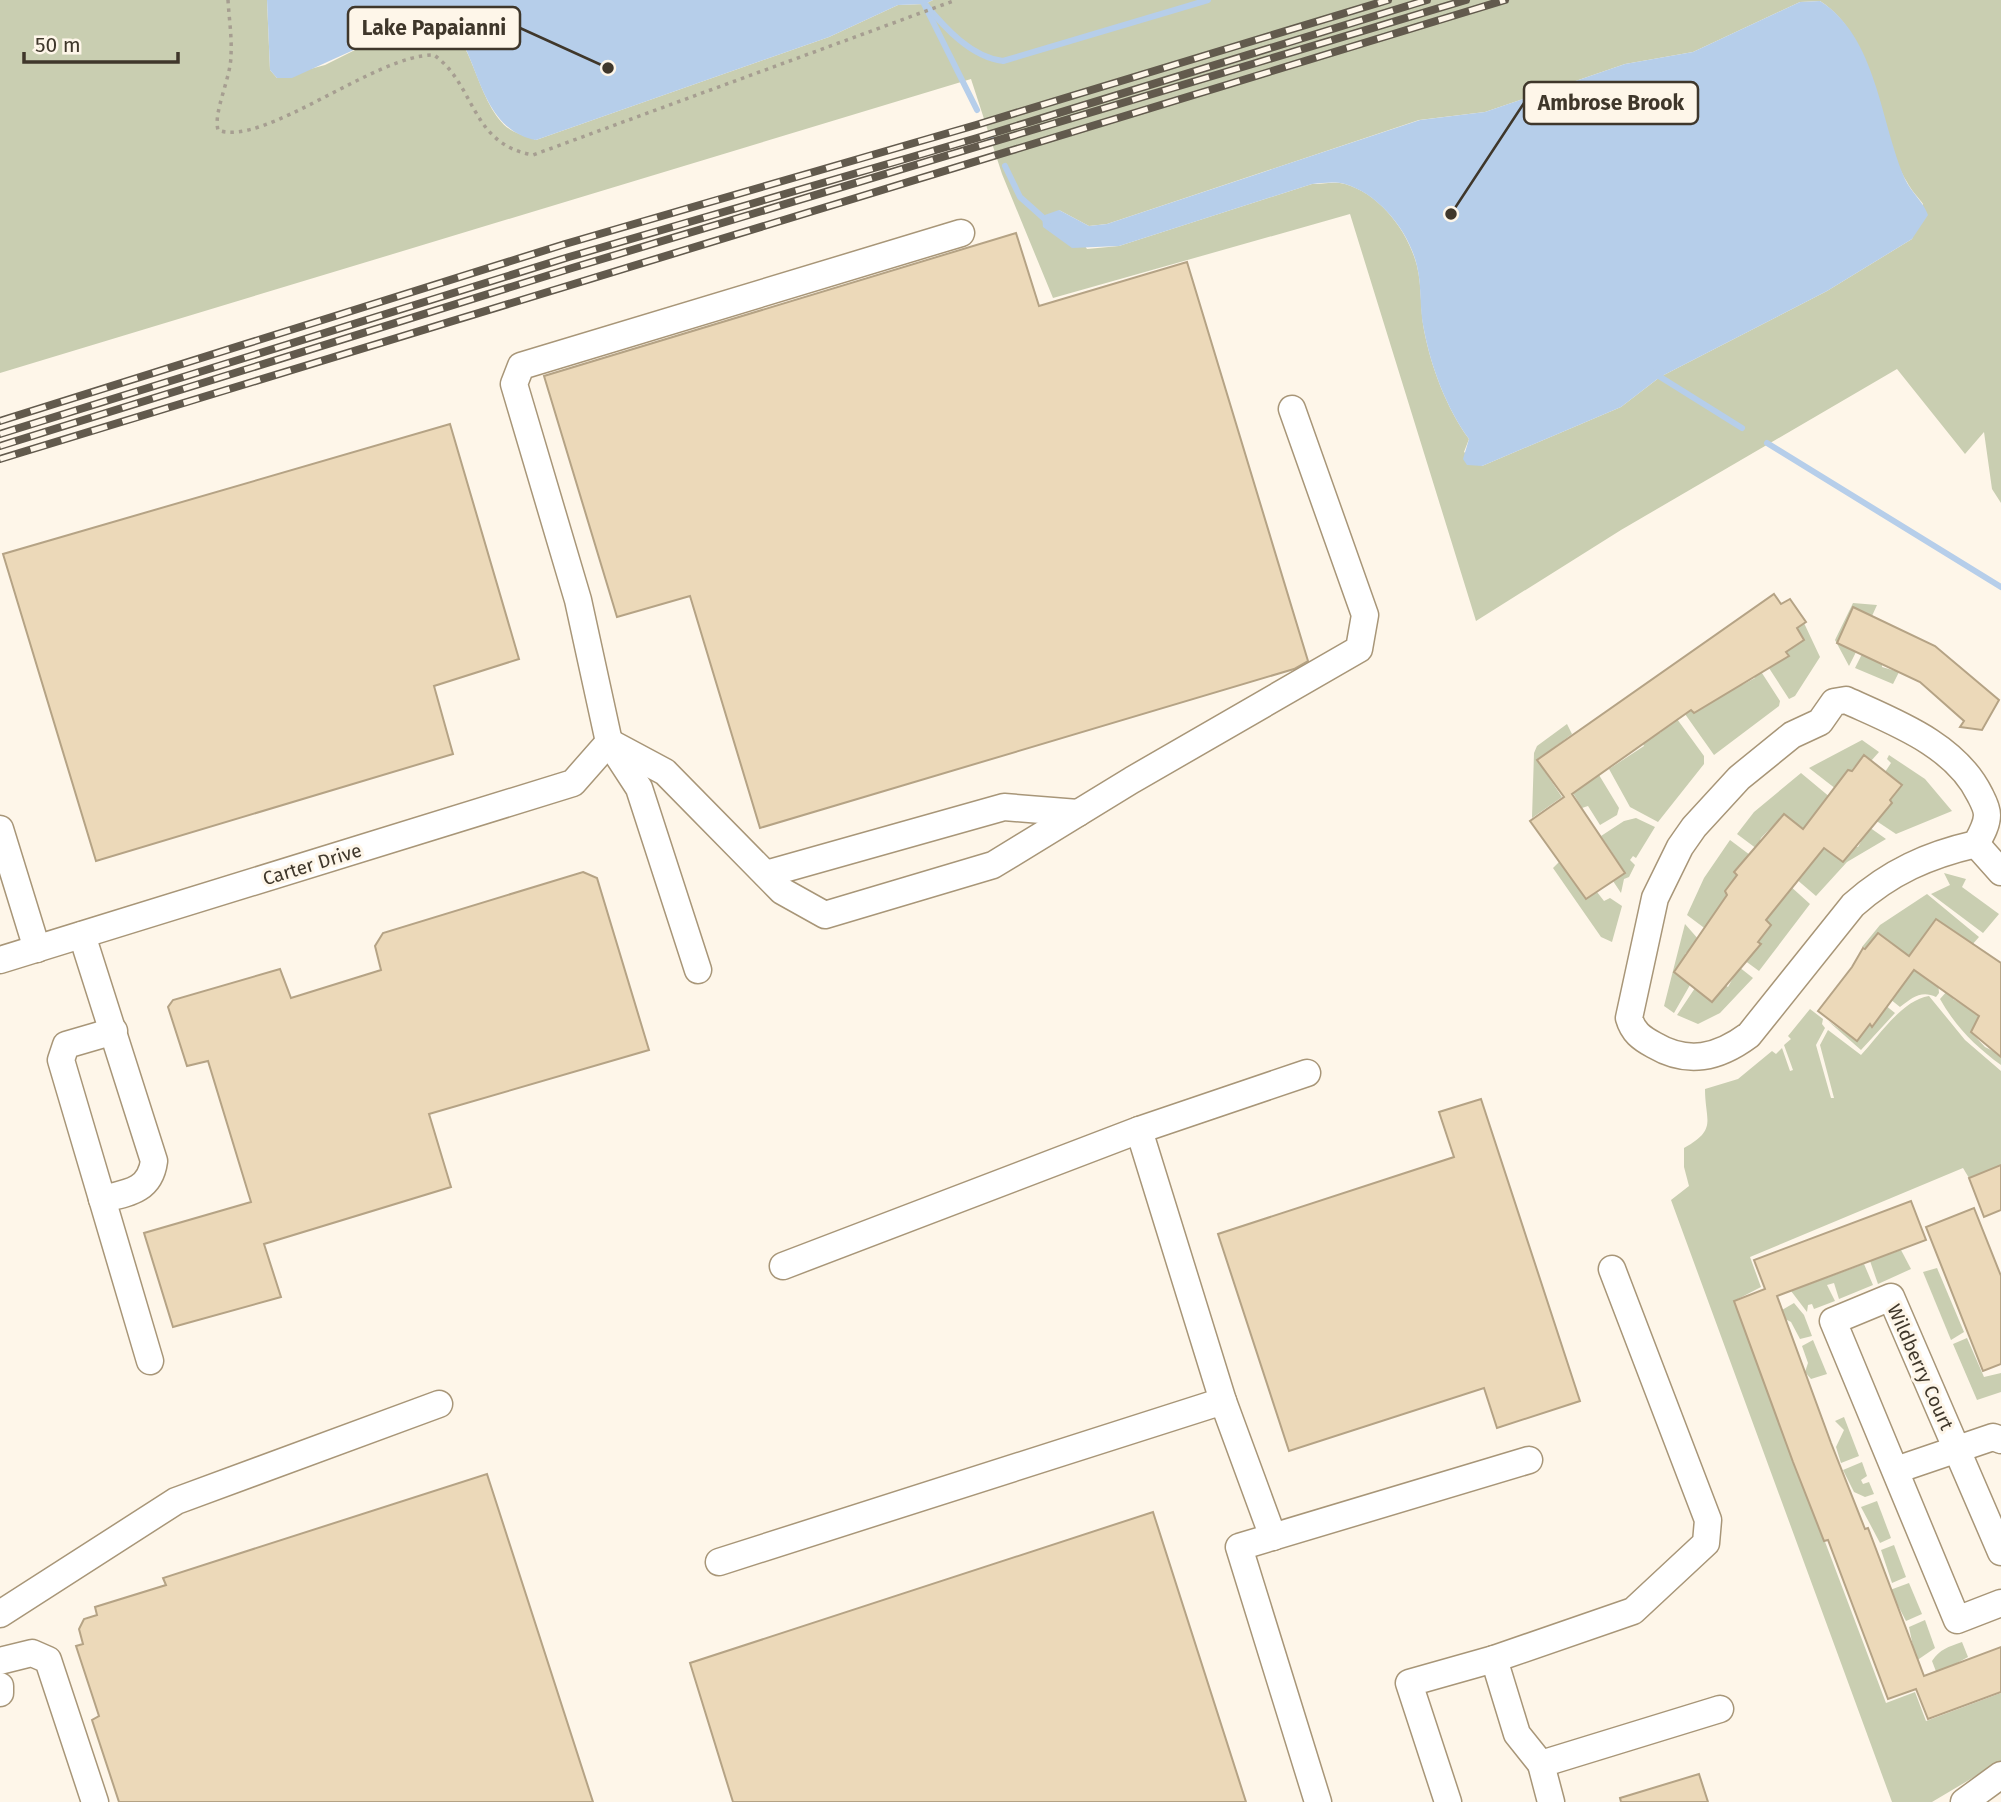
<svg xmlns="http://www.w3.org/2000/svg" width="2001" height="1802" viewBox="0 0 2001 1802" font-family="'Fira Sans',sans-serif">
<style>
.green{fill:#c9ceb1;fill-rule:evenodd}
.water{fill:#b6ceea}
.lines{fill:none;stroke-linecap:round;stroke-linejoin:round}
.stream{stroke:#b6ceea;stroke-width:6}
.building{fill:#ecd9b9;stroke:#b5a385;stroke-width:2}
.minor-casing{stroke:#a89678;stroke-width:29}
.path{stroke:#a69e91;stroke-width:3.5;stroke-dasharray:3.5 5;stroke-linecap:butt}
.minor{stroke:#fff;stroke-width:26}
.rail-casing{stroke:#625a4d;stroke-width:8}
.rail{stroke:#fef6e9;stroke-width:5;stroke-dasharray:16;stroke-linecap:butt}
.labels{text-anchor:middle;stroke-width:6;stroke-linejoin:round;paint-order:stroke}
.street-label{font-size:19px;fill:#3f372b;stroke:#fef6e9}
.leader{fill:none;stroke:#3f372b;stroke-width:2.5}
.callout-dot{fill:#3f372b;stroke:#fef6e9;stroke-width:2.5}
.callout{fill:#fef6e9;stroke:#3f372b;stroke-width:2.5}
.callout-label{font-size:21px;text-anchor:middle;font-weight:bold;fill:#3f372b}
</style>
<rect width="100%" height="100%" fill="#fef6e9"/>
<!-- green -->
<g class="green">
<path d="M 0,0 L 267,0 L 270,70 L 277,78 L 325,65 L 369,43 L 441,23 C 473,31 477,109 511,130 C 518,134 528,137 536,140 L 829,37 L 898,5 L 925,4 L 933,0 L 2001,0 L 2001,503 L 1992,489 L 1984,432 L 1965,454 L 1897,369 L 1621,530 L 1476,621 L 1350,214 L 1053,298 L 1002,174 L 971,79 L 0,373 ZM 1820,1 C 1877,37 1876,129 1907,182 C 1911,190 1918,197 1923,204 L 1912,239 L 1827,291 L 1660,377 L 1621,407 L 1482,466 L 1464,452 L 1469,439 C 1447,409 1431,367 1424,330 C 1420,309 1422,286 1417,266 C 1408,231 1380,194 1345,184 C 1335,181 1322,184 1312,184 L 1119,246 L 1087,249 L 1059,210 L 1089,226 L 1107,224 L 1419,120 L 1485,112 L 1625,64 L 1693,52 L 1800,2 Z"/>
<polygon points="1853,603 1877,605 1872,616 1853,608 1837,643 1856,652 1849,666 1835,640"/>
<polygon points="1804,623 1820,657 1795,696 1789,699 1767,665 1773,661 1776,664 1788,657 1786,652 1804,640 1797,628"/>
<polygon points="1862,654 1882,663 1882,667 1899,672 1893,684 1855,668"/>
<polygon points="1760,670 1780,701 1779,706 1714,755 1685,714 1740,683 1742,685 1755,678 1753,674"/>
<polygon points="1677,719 1704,756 1704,764 1658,822 1630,807 1609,769 1644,746 1642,742 1658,731 1660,733"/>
<polygon points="1567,724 1572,734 1537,760 1562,797 1532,818 1534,753 1537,746"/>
<polygon points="1862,740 1879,752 1871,761 1863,756 1836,789 1809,768"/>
<polygon points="1889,755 1925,779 1952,811 1896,834 1875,820 1892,803 1890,800 1902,785 1885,772 1891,763 1887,759"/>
<polygon points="1801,773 1831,798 1806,831 1784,814 1761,838 1757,849 1737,834 1754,812"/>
<polygon points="1599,775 1619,808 1617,815 1600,825 1588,806 1582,808 1573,793"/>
<polygon points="1636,818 1655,827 1636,858 1633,856 1630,860 1635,865 1629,877 1624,879 1621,893 1613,881 1625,872 1601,836 1624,821"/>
<polygon points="1869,827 1886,839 1847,862 1816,896 1795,878 1814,839 1843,862 1855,846 1858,847"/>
<polygon points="1730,840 1750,855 1735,872 1737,875 1725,891 1730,899 1717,910 1707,930 1687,915 1704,878"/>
<polygon points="1559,862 1586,899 1597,892 1604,901 1610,898 1622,906 1612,942 1601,937 1553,868"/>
<polygon points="1944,873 1966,879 1962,887 1999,914 1983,933 1931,894 1950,885"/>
<polygon points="1789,885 1810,904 1759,971 1744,960 1760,944 1758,942 1771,925 1764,919 1788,894 1785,891"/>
<polygon points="1927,894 1979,937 1971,946 1964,942 1966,939 1935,920 1909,956 1862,947 1880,925"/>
<polygon points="1685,924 1699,940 1685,954 1687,956 1675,972 1690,985 1674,1013 1664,1006"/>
<path d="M 1915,965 L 1938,982 L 1939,993 L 1936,997 C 1921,990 1912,998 1900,1007 L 1890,999 L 1894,993 L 1897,994 Z"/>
<polygon points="1739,967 1753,978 1720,1013 1698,1024 1677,1015 1695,988 1712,1002 1725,985 1728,987"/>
<path d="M 1948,990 L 1955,995 L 1953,999 L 1983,1017 L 1971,1032 L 1985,1047 L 2001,1055 L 2001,1065 C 1976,1047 1955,1026 1940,999 Z"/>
<path d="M 1929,996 L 1965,1040 L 2001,1071 L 2001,1165 L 1969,1178 L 1963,1168 L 1750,1257 L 1761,1287 L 1734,1301 L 1886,1703 L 1915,1692 L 1926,1721 L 2001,1693 L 2001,1761 L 1932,1802 L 1892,1802 L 1671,1200 L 1689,1186 L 1684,1167 L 1684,1148 C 1718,1129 1705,1121 1705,1089 L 1738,1079 L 1772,1051 L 1776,1054 L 1782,1048 L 1790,1071 L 1793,1070 L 1784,1045 L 1791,1039 L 1788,1036 L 1810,1009 L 1823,1019 L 1822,1024 L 1825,1028 L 1816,1045 L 1831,1098 L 1834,1098 L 1820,1045 L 1828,1030 L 1861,1055 C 1879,1036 1902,1000 1929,996 Z"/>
<polygon points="1885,1005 1895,1013 1861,1050 1828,1021 1857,1041 1870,1024 1872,1026"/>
<polygon points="1901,1250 1911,1269 1878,1284 1870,1261"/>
<polygon points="1864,1264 1873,1285 1839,1299 1834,1283 1827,1285 1835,1301 1814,1309 1812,1304 1808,1305 1807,1312 1791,1291"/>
<polygon points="1937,1268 1964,1332 1951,1340 1923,1272"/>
<polygon points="1794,1303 1804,1315 1812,1336 1800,1339 1791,1322 1783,1318 1782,1310"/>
<polygon points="1967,1338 1984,1377 2001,1373 2001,1392 1977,1400 1953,1344"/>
<polygon points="1813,1340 1827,1374 1811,1379 1805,1372 1808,1363 1802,1346"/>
<polygon points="1844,1417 1859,1456 1841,1463 1836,1447 1844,1430 1835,1421"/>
<polygon points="1862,1462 1867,1476 1861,1480 1863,1484 1869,1482 1874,1494 1865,1497 1854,1492 1843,1470"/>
<polygon points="1877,1501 1891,1538 1880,1543 1861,1507"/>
<polygon points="1894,1545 1906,1577 1892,1583 1881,1550"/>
<polygon points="1909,1583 1922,1614 1906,1621 1890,1590"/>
<polygon points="1925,1620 1935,1648 1916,1661 1909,1627"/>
<path d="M 1962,1642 L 1968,1657 L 1937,1674 L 1932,1661 C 1940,1649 1948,1647 1962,1642 Z"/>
</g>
<!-- water -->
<g class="water">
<path d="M 267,0 L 933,0 L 925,4 L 898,5 L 829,37 L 536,140 C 471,128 480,33 441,23 L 369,43 L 292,78 L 277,78 L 270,70 Z"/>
<path d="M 1820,1 C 1877,37 1880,122 1905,179 C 1911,192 1923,201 1928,215 L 1912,239 L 1827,291 L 1660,377 L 1621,407 L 1482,466 L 1467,465 L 1463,459 L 1469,439 C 1447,409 1431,367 1424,330 C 1419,309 1422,286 1417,266 C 1409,231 1379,194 1345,184 C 1335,181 1322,183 1312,184 L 1119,246 L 1072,248 L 1043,227 L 1042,216 L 1059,210 L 1089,226 L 1107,224 L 1420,120 L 1485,112 L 1625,64 L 1693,52 L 1800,2 Z"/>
</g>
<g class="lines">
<!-- stream -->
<g class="stream">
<polyline points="922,0 977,110"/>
<path d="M 925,4 C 945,28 971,57 1003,61 L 1208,0"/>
<polyline points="990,135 993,142"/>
<polyline points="1005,166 1020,197 1048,222"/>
<polyline points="1654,373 1742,428"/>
<polyline points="1767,443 2001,587"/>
</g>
</g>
<!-- building -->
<g class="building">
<polygon points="1016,233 1039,306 1187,262 1308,661 1294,669 760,828 690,596 617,617 544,376"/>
<polygon points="450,424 519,659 434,686 453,754 96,861 3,554"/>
<polygon points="1774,594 1781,604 1790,599 1806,622 1797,628 1804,640 1786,652 1789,656 1694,713 1691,710 1572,794 1625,873 1586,899 1530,821 1564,797 1537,760"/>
<polygon points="1853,607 1935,646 1999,700 1982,730 1960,727 1964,721 1920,682 1837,643"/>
<polygon points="1864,755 1902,785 1890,800 1892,803 1843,862 1824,848 1766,920 1771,925 1758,942 1761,944 1712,1002 1674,972 1727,895 1725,891 1737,875 1734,872 1784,814 1803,829 1848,770 1852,771"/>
<polygon points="583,872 597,878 649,1050 429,1114 451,1187 264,1244 281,1297 173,1327 144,1233 251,1202 208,1061 187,1066 168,1007 173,1000 280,969 291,998 381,970 375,946 383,933"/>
<polygon points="1936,919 2001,963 2001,1057 1971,1032 1979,1016 1914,970 1872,1027 1870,1024 1857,1041 1818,1011 1852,967 1863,948 1865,949 1878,933 1909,956"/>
<polygon points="1481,1099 1580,1401 1497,1428 1484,1388 1289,1451 1218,1234 1454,1157 1439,1112"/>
<polygon points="2001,1165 2001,1210 1984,1217 1969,1178"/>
<polygon points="1911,1201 1926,1240 1777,1296 1831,1443 1865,1529 1868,1528 1924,1676 2001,1647 2001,1692 1928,1719 1916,1689 1888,1699 1828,1540 1824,1541 1793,1462 1734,1301 1765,1289 1754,1260"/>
<polygon points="1974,1208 2001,1276 2001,1364 1983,1371 1926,1227"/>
<polygon points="487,1474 593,1802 119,1802 92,1720 99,1716 76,1646 83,1644 79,1629 84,1619 97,1615 95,1607 166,1585 163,1578"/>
<polygon points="1153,1512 1246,1802 733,1802 690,1663"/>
<polygon points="1699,1774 1708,1802 1621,1802 1620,1798"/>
</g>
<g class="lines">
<!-- minor casing -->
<g class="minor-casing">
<g id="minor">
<path d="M 1846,700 C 1894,722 1955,744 1980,795 C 1983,801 1987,808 1987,815 C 1987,825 1981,835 1976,844 C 1928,855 1890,872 1853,905 L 1749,1035 C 1718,1058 1688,1065 1654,1045 C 1641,1038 1633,1032 1629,1018 L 1655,898 L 1680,847 L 1694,827 L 1739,778 L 1792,735 L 1820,722 L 1834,702 Z"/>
<polyline points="609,742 665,772 782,891 825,915 993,865 1132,780 1359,649 1365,615 1292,409"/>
<polyline points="0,829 37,949"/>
<polyline points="1976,844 2001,872"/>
<polyline points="766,874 1004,807 1078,813"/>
<path d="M 82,935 L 154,1161 C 150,1191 128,1193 102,1199"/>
<polyline points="0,960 573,783 609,742"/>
<polyline points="698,970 639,788 609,742 578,600 514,384 521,366 961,233"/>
<polyline points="114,1031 66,1045 61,1060 150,1361"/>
<polyline points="783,1266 1139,1130"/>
<polyline points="1223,1401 1139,1130 1307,1073"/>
<polyline points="1896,1470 1993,1437 2001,1440"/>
<polyline points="2001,1552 1891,1297 1833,1321 1957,1620 2001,1603"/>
<polyline points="719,1562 1223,1401 1273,1537"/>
<polyline points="0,1614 176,1501 439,1404"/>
<polyline points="0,1661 32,1653 48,1660 95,1802"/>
<polyline points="0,1686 0,1693"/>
<polyline points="1541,1764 1517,1734 1494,1659 1633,1611 1706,1543 1708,1520 1612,1269"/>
<polyline points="1318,1802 1239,1547 1529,1460"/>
<polyline points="1448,1802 1409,1683 1494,1659"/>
<polyline points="1551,1802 1541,1764 1720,1709"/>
<polyline points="1964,1802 2001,1775"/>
</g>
</g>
<!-- path -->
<path class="path" d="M 228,0 C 229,18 232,37 231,55 C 231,78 213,112 218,130 C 263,148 376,54 434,55 C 476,85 470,144 533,155 L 956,0"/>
<!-- minor -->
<use href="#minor" class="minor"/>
<!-- rail casing -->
<g class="rail-casing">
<g id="rail">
<polyline points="0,421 565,244 976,125 1388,0"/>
<polyline points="0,434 569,257 977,138 1427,0"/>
<polyline points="0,446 572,268 1466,0"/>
<polyline points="0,459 1505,0"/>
</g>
</g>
<!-- rail -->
<use href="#rail" class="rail"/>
</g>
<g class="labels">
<!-- street labels -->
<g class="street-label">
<text transform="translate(312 864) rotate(-17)" y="7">Carter Drive</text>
<text transform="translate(1921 1367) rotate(66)" y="7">Wildberry Court</text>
</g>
</g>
<!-- callouts -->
<path class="leader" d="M608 68L520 28M1451 214L1524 103"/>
<g class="callout-dot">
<circle cx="608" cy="68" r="7"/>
<circle cx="1451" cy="214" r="7"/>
</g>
<g class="callout">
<rect x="348" y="7" width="172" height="42" rx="7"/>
<rect x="1524" y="82" width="174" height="42" rx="7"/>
</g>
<g class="callout-label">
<text x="434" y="35">Lake Papaianni</text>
<text x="1611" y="110">Ambrose Brook</text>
</g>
<!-- scale -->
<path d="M24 52v10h154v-10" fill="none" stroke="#3f372b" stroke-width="3.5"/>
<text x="35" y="52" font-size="21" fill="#3f372b" stroke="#fef6e9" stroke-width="5" paint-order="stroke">50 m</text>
</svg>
